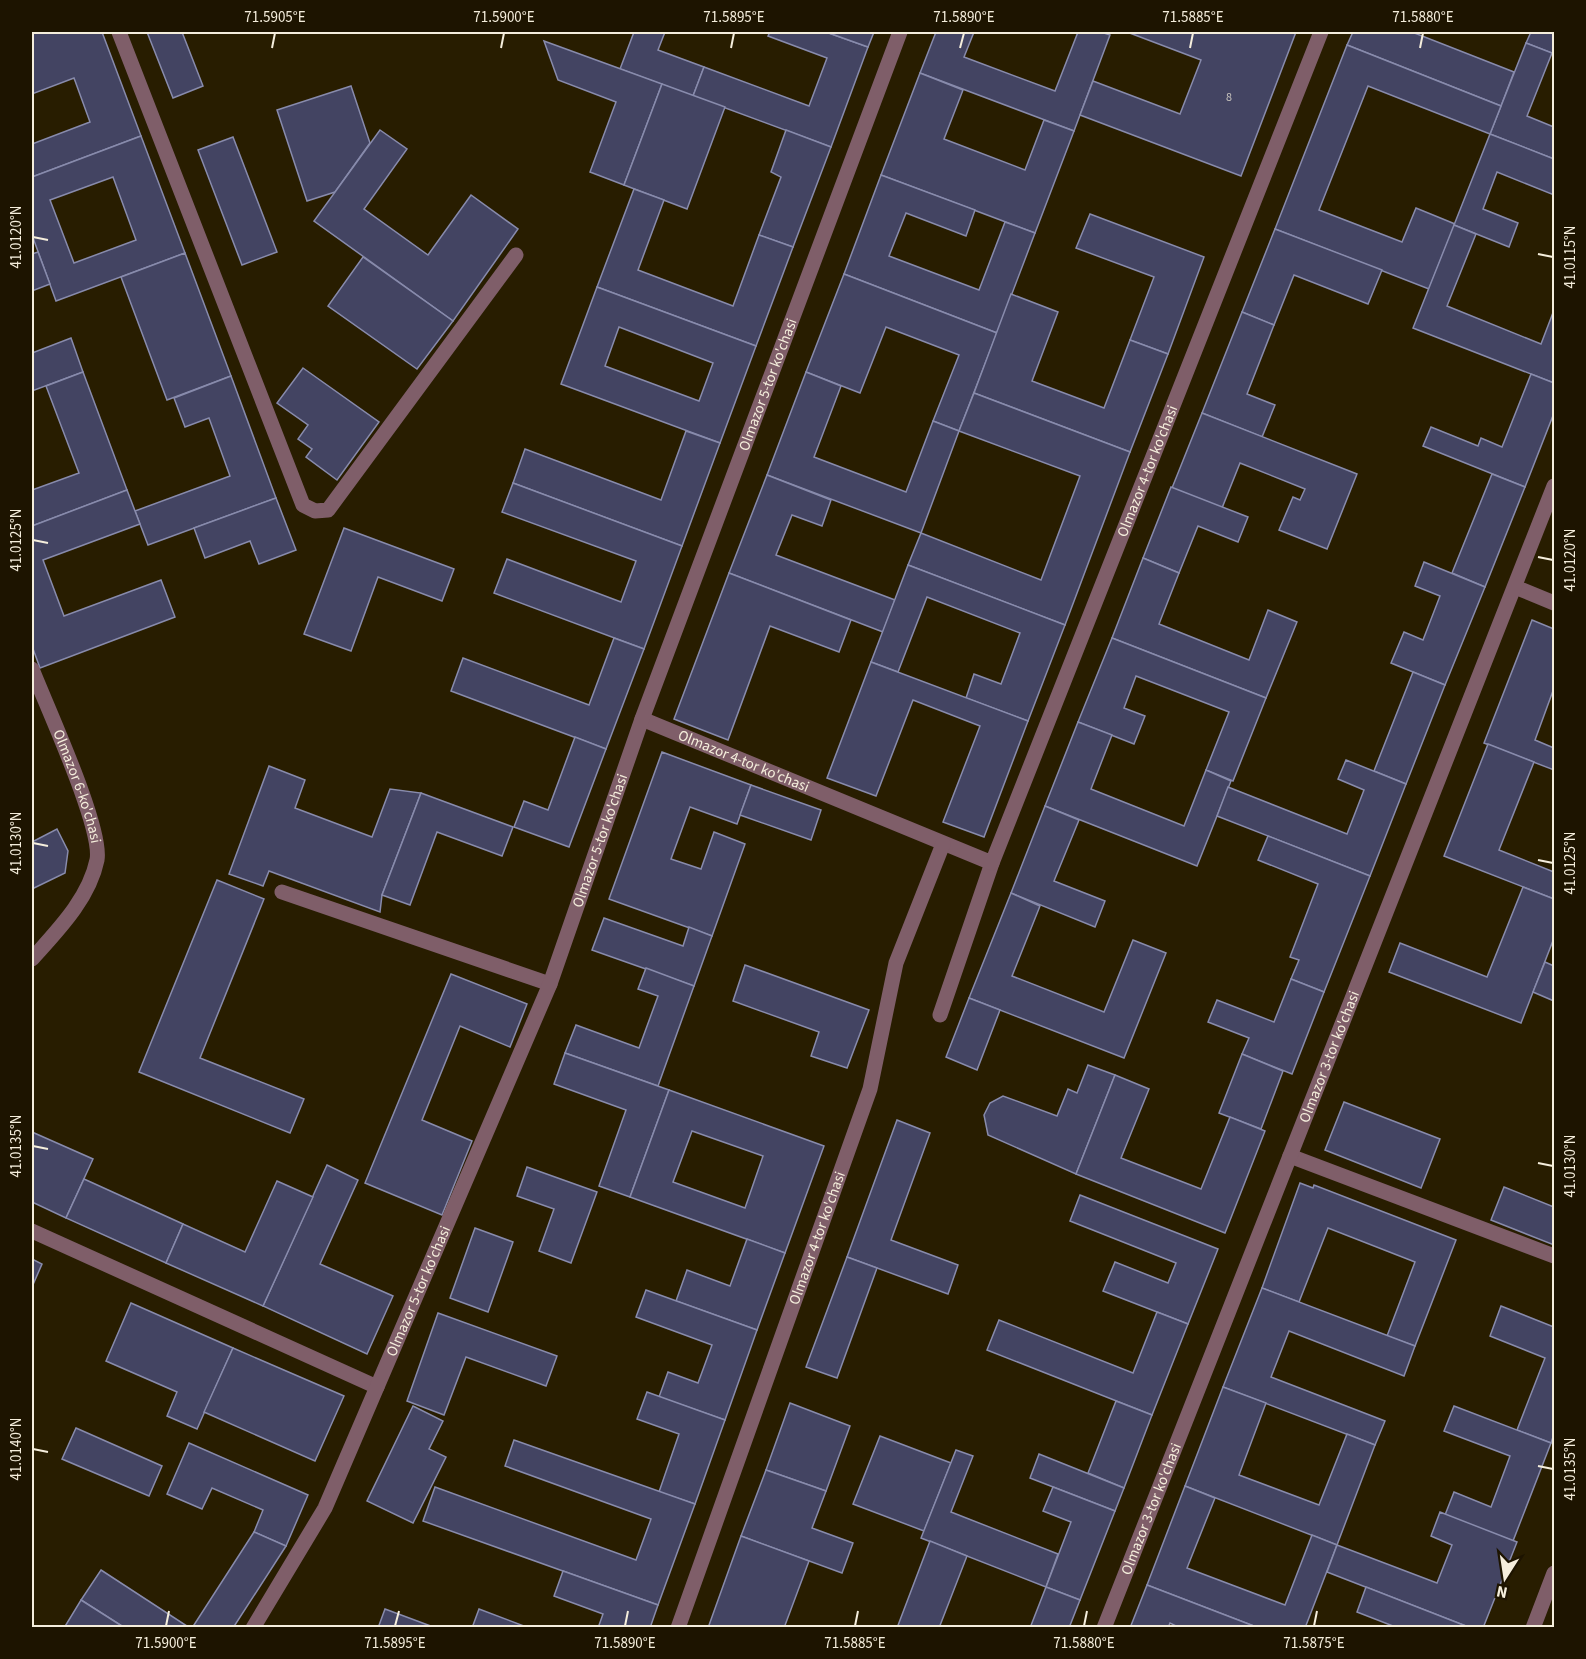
<svg xmlns="http://www.w3.org/2000/svg" width="1586" height="1659" viewBox="0 0 1586 1659" font-family="'Source Sans 3',sans-serif">
<style>
.building{fill:#434462;stroke:#888bac;stroke-width:1.5;fill-rule:evenodd}
.lines{fill:none;stroke-linecap:round;stroke-linejoin:round}
.service{stroke:#7f5e69;stroke-width:15}
.minor{stroke:#7f5e69;stroke-width:15}
.ticks{fill:none;stroke:#f5eedc;stroke-width:2}
.labels{text-anchor:middle;stroke-width:5;stroke-linejoin:round;paint-order:stroke}
.number-label{font-size:12px;fill:#c8c4be}
.street-label{font-size:15px;fill:#f5eedc;stroke:#1d1400}
.neatline{fill:none;stroke:#f5eedc;stroke-width:2}
.ticks-label{font-size:15px;text-anchor:middle;fill:#f5eedc}
</style>
<rect width="100%" height="100%" fill="#281d00"/>
<!-- building -->
<g class="building">
<polygon points="32,32 102,32 141,136 32,177 32,144 90,122 74,78 32,94"/>
<polygon points="147,32 182,32 203,86 173,98"/>
<polygon points="634,32 665,32 658,50 704,67 693,96 620,69"/>
<polygon points="770,32 826,32 868,47 831,147 693,96 704,67 809,106 827,58 768,36"/>
<polygon points="826,32 874,32 868,47"/>
<polygon points="936,32 974,32 964,57 1055,91 1078,32 1101,32 1110,35 1074,131 920,73"/>
<polygon points="1127,32 1296,32 1241,176 1080,115 1093,81 1180,114 1201,60"/>
<polygon points="1353,32 1412,32 1514,72 1501,106 1347,45"/>
<polygon points="1531,32 1554,32 1554,54 1526,43"/>
<polygon points="544,41 662,84 624,185 590,172 616,102 558,80"/>
<polygon points="1526,43 1552,53 1527,116 1554,127 1554,159 1490,134"/>
<polygon points="1347,45 1501,106 1490,134 1368,86 1319,210 1402,242 1416,208 1455,224 1429,289 1275,229"/>
<polygon points="920,73 963,90 944,139 1025,170 1044,120 1074,131 1035,233 881,175"/>
<polygon points="662,84 725,107 687,209 624,185"/>
<polygon points="351,86 370,143 335,192 307,201 277,110"/>
<polygon points="380,130 407,149 364,209 428,255 471,195 518,229 453,321 314,221"/>
<polygon points="786,130 831,147 793,247 759,235 781,177 771,172"/>
<polygon points="1490,134 1554,159 1554,195 1497,172 1483,209 1518,223 1509,247 1454,225"/>
<path d="M 141,136 L 185,253 L 56,301 L 32,235 L 32,177 ZM 113,177 L 136,240 L 74,263 L 50,200 Z"/>
<polygon points="233,137 277,252 242,265 198,150"/>
<polygon points="881,175 975,210 966,236 906,213 889,256 979,290 1005,222 1035,233 997,333 844,274"/>
<polygon points="634,189 664,200 638,270 733,306 759,235 793,247 756,346 597,287"/>
<polygon points="1090,214 1204,257 1168,354 1130,340 1154,277 1076,248"/>
<polygon points="1454,225 1476,234 1447,306 1541,344 1554,310 1554,383 1413,328"/>
<polygon points="1275,229 1382,270 1368,304 1294,275 1274,325 1242,312"/>
<polygon points="38,252 50,284 32,291 32,254"/>
<polygon points="185,253 231,376 167,400 121,277"/>
<polygon points="363,257 453,321 417,369 328,306"/>
<polygon points="844,274 997,333 959,431 933,421 959,355 886,327 860,393 806,372"/>
<path d="M 597,287 L 756,346 L 720,443 L 561,384 ZM 619,327 L 713,363 L 699,401 L 605,366 Z"/>
<polygon points="1011,294 1058,312 1032,381 1104,408 1130,340 1168,354 1130,452 974,393"/>
<polygon points="1242,312 1274,325 1247,394 1275,405 1262,437 1202,413"/>
<polygon points="71,338 83,372 32,391 32,353"/>
<polygon points="303,368 379,422 337,480 306,457 312,449 298,439 308,425 277,403"/>
<polygon points="83,372 127,490 32,526 32,490 79,473 46,386"/>
<polygon points="806,372 841,386 814,457 906,492 933,421 959,431 921,533 767,475"/>
<polygon points="1531,374 1554,383 1554,413 1525,487 1423,446 1431,427 1478,446 1481,438 1502,447"/>
<polygon points="231,376 276,498 148,545 135,511 230,476 209,418 185,427 174,398"/>
<polygon points="974,393 1130,452 1065,625 908,565 921,533 1041,580 1080,476 959,431"/>
<polygon points="1202,413 1357,474 1327,549 1279,530 1293,497 1300,500 1305,489 1240,463 1222,508 1172,488"/>
<polygon points="686,431 720,443 682,546 513,483 525,449 661,500"/>
<polygon points="1492,474 1525,487 1485,587 1452,573"/>
<polygon points="767,475 831,500 822,526 792,515 776,555 895,600 883,632 729,573"/>
<polygon points="513,483 682,546 644,649 494,593 507,559 621,602 636,561 502,512"/>
<polygon points="1171,487 1248,517 1238,542 1198,526 1179,573 1143,558"/>
<polygon points="127,490 140,524 43,560 64,616 161,580 175,617 40,668 32,646 32,526"/>
<polygon points="276,498 296,550 259,564 250,541 205,558 194,528"/>
<polygon points="344,528 454,569 442,601 378,577 351,651 304,634"/>
<polygon points="1143,558 1179,573 1159,624 1249,660 1268,610 1297,622 1266,698 1112,638"/>
<polygon points="1424,562 1485,587 1445,685 1391,663 1404,632 1423,640 1440,596 1415,586"/>
<polygon points="908,565 1065,625 1028,721 966,698 974,674 1001,684 1020,633 927,597 898,672 871,662"/>
<polygon points="729,573 851,620 839,652 770,626 728,740 674,719"/>
<polygon points="1532,620 1554,629 1554,688 1535,740 1554,748 1554,770 1484,743"/>
<polygon points="614,638 644,649 606,749 451,691 463,658 589,705"/>
<polygon points="1112,638 1266,698 1233,781 1206,770 1229,712 1136,676 1124,708 1145,716 1134,744 1078,722"/>
<polygon points="871,662 1028,721 984,837 943,822 980,726 913,700 876,796 827,778"/>
<polygon points="1413,672 1445,685 1406,784 1374,771"/>
<polygon points="1078,722 1112,735 1091,789 1184,826 1206,770 1231,781 1197,866 1045,806"/>
<polygon points="575,737 606,749 569,847 514,827 524,801 548,810"/>
<polygon points="1488,744 1534,762 1499,850 1554,872 1554,899 1444,856"/>
<polygon points="662,752 751,785 737,824 690,807 671,859 701,869 714,832 745,844 712,936 609,899"/>
<polygon points="1346,760 1406,784 1370,876 1217,816 1228,787 1347,834 1364,790 1338,779"/>
<polygon points="269,766 305,780 295,808 372,837 390,789 421,793 382,895 380,912 269,871 263,886 229,874"/>
<polygon points="751,785 821,810 811,840 740,815"/>
<polygon points="421,793 513,827 502,856 437,832 410,905 382,895"/>
<polygon points="1045,806 1079,820 1054,881 1105,901 1095,927 1011,893"/>
<polygon points="57,829 68,851 65,873 32,889 32,842"/>
<polygon points="1268,836 1370,876 1324,992 1291,979 1299,960 1290,957 1318,884 1258,860"/>
<polygon points="217,880 264,899 200,1058 304,1099 290,1133 139,1072"/>
<polygon points="1523,887 1554,899 1554,938 1521,1023 1389,972 1400,943 1487,977"/>
<polygon points="1011,893 1040,906 1012,976 1104,1012 1133,940 1166,953 1124,1058 969,998"/>
<polygon points="604,918 683,946 689,927 712,936 694,986 592,950"/>
<polygon points="1545,962 1554,966 1554,1001 1533,992"/>
<polygon points="745,965 869,1010 847,1068 811,1056 819,1032 733,1001"/>
<polygon points="646,968 694,986 658,1086 565,1053 576,1025 639,1048 658,996 638,989"/>
<polygon points="451,974 527,1004 510,1047 460,1026 422,1120 472,1141 442,1215 365,1183"/>
<polygon points="1291,979 1324,992 1292,1074 1242,1054 1249,1038 1208,1022 1217,1000 1274,1022"/>
<polygon points="969,998 1000,1010 977,1070 946,1057"/>
<polygon points="565,1053 669,1090 630,1197 599,1186 626,1110 554,1084"/>
<polygon points="1242,1054 1283,1071 1261,1129 1219,1113"/>
<polygon points="1088,1065 1115,1075 1076,1174 988,1135 984,1115 990,1103 1003,1096 1057,1116 1068,1089 1077,1093"/>
<polygon points="1115,1075 1149,1089 1121,1158 1201,1189 1230,1117 1265,1131 1225,1233 1076,1174"/>
<path d="M 669,1090 L 824,1146 L 785,1253 L 630,1197 ZM 692,1131 L 763,1156 L 745,1208 L 673,1182 Z"/>
<polygon points="1344,1102 1440,1139 1421,1188 1325,1150"/>
<polygon points="897,1120 930,1133 891,1240 958,1265 948,1294 847,1257"/>
<polygon points="32,1132 93,1159 66,1218 32,1202"/>
<polygon points="327,1165 358,1180 320,1264 393,1296 367,1354 263,1306"/>
<polygon points="527,1167 597,1192 571,1263 539,1251 554,1209 517,1196"/>
<polygon points="84,1179 183,1224 166,1263 66,1218"/>
<polygon points="277,1181 313,1197 263,1306 166,1263 183,1224 245,1252"/>
<polygon points="1300,1183 1313,1188 1314,1185 1456,1240 1415,1346 1387,1336 1415,1262 1328,1228 1299,1302 1262,1288"/>
<polygon points="1504,1187 1554,1207 1554,1245 1491,1220"/>
<polygon points="1080,1195 1218,1249 1188,1324 1103,1291 1115,1262 1168,1283 1176,1263 1070,1221"/>
<polygon points="475,1228 513,1242 488,1312 450,1298"/>
<polygon points="747,1239 785,1253 757,1330 676,1301 687,1270 730,1286"/>
<polygon points="847,1257 877,1268 837,1378 806,1367"/>
<polygon points="32,1259 42,1264 32,1287"/>
<polygon points="1262,1288 1415,1346 1404,1376 1289,1331 1271,1377 1385,1421 1375,1445 1223,1387"/>
<polygon points="646,1290 757,1330 725,1420 659,1397 668,1372 698,1383 712,1345 636,1317"/>
<polygon points="131,1303 233,1348 197,1429 167,1416 177,1392 106,1361"/>
<polygon points="1501,1306 1554,1327 1554,1434 1551,1443 1517,1430 1545,1358 1490,1336"/>
<polygon points="1157,1312 1188,1324 1152,1415 987,1350 999,1320 1133,1373"/>
<polygon points="438,1313 557,1356 546,1386 466,1357 444,1415 407,1401"/>
<polygon points="233,1348 344,1396 315,1461 204,1412"/>
<polygon points="1223,1387 1266,1403 1239,1475 1319,1505 1347,1434 1375,1445 1337,1545 1185,1486"/>
<polygon points="647,1392 725,1420 695,1504 659,1492 679,1434 637,1419"/>
<polygon points="1116,1401 1152,1415 1124,1488 1088,1473"/>
<polygon points="790,1403 850,1426 826,1491 766,1470"/>
<polygon points="413,1406 443,1421 429,1449 446,1457 413,1523 367,1501"/>
<polygon points="1454,1406 1551,1443 1513,1541 1445,1515 1454,1492 1491,1507 1510,1456 1444,1431"/>
<polygon points="76,1428 162,1466 149,1496 62,1459"/>
<polygon points="880,1436 951,1463 924,1531 853,1504"/>
<polygon points="514,1440 695,1504 658,1605 423,1521 435,1487 636,1560 651,1519 505,1466"/>
<polygon points="189,1443 308,1495 286,1546 254,1532 263,1510 212,1488 202,1509 167,1494"/>
<polygon points="956,1450 973,1456 951,1512 1058,1554 1046,1587 921,1538"/>
<polygon points="1039,1454 1124,1488 1115,1511 1030,1478"/>
<polygon points="766,1470 826,1491 812,1528 853,1543 842,1573 741,1536"/>
<polygon points="1185,1486 1215,1498 1187,1568 1285,1605 1312,1535 1337,1545 1305,1628 1259,1628 1147,1585"/>
<polygon points="1053,1487 1115,1511 1080,1600 1046,1587 1071,1522 1043,1511"/>
<polygon points="1440,1512 1517,1542 1483,1628 1471,1628 1327,1572 1337,1545 1437,1583 1452,1545 1431,1536"/>
<polygon points="254,1532 286,1546 233,1628 192,1628"/>
<polygon points="741,1536 809,1561 784,1628 708,1628"/>
<polygon points="930,1541 967,1556 939,1628 897,1628"/>
<polygon points="101,1570 190,1628 125,1628 81,1600"/>
<polygon points="563,1571 658,1605 650,1628 598,1628 603,1614 554,1596"/>
<polygon points="1147,1585 1259,1628 1180,1628 1170,1623 1168,1628 1130,1628"/>
<polygon points="1046,1587 1080,1600 1069,1628 1030,1628"/>
<polygon points="1366,1587 1471,1628 1398,1628 1357,1612"/>
<polygon points="81,1600 125,1628 64,1628"/>
<polygon points="385,1609 436,1628 378,1628"/>
<polygon points="479,1609 529,1628 472,1628"/>
</g>
<g class="lines">
<!-- service -->
<g class="service">
<polyline points="119,32 303,505 315,511 328,510 516,255"/>
<polyline points="1515,587 1554,603"/>
<polyline points="282,892 550,984"/>
<polyline points="940,1015 992,863"/>
</g>
<!-- minor -->
<g class="minor">
<path id="s1" d="M 32,669 C 46,705 103,828 97,860 C 89,899 57,931 32,959"/>
<path id="s2" d="M 642,719 L 992,863 L 1321,32"/>
<polyline points="1290,1156 1554,1256"/>
<polyline points="32,1231 377,1387"/>
<path id="s3" d="M 253,1628 L 325,1508 L 550,984 L 642,719 L 900,32"/>
<path id="s4" d="M 678,1628 L 870,1089 L 896,963 L 943,844"/>
<path id="s5" d="M 1104,1628 L 1554,486"/>
<polyline points="1533,1628 1554,1573"/>
</g>
</g>
<!-- ticks -->
<path class="ticks" d="M 272,48 L 275,33M 501,48 L 504,33M 731,48 L 734,33M 960,48 L 964,33M 1190,48 L 1193,33M 1420,48 L 1423,33M 33,237 L 48,240M 1538,254 L 1553,257M 33,540 L 48,543M 1538,557 L 1553,560M 33,843 L 48,846M 1538,860 L 1553,863M 33,1146 L 48,1149M 1538,1163 L 1553,1166M 33,1449 L 48,1452M 1538,1466 L 1553,1469M 166,1626 L 169,1611M 395,1626 L 399,1611M 625,1626 L 628,1611M 855,1626 L 858,1611M 1084,1626 L 1087,1611M 1314,1626 L 1317,1611"/>
<g class="labels">
<!-- number labels -->
<g class="number-label">
<text x="1229" y="101">8</text>
</g>
<!-- street labels -->
<g class="street-label">
<text dy="5" stroke="none"><textPath href="#s3" startOffset="1348">Olmazor 5-tor ko'chasi</textPath></text>
<text dy="5" stroke="none"><textPath href="#s2" startOffset="800">Olmazor 4-tor ko'chasi</textPath></text>
<text dy="5" stroke="none"><textPath href="#s2" startOffset="110">Olmazor 4-tor ko'chasi</textPath></text>
<text dy="5" stroke="none"><textPath href="#s1" startOffset="126">Olmazor 6-ko'chasi</textPath></text>
<text dy="5" stroke="none"><textPath href="#s3" startOffset="862">Olmazor 5-tor ko'chasi</textPath></text>
<text dy="5" stroke="none"><textPath href="#s5" startOffset="614">Olmazor 3-tor ko'chasi</textPath></text>
<text dy="5" stroke="none"><textPath href="#s4" startOffset="414">Olmazor 4-tor ko'chasi</textPath></text>
<text dy="5" stroke="none"><textPath href="#s3" startOffset="376">Olmazor 5-tor ko'chasi</textPath></text>
<text dy="5" stroke="none"><textPath href="#s5" startOffset="128">Olmazor 3-tor ko'chasi</textPath></text>
</g>
</g>
<!-- border -->
<rect width="1586" height="1659" fill="none" stroke="#1d1400" stroke-width="66"/>
<!-- north arrow -->
<g transform="translate(1505 1578) rotate(192)" stroke="#1d1400" stroke-width="4.5" paint-order="stroke">
<path d="M0-4.5L10 22L0 15L-10 22Z" fill="#f5eedc"/>
<text y="-9" font-size="16" font-weight="bold" text-anchor="middle" fill="#f5eedc">N</text>
</g>
<rect x="33" y="33" width="1520" height="1593" class="neatline"/>
<g class="ticks-label">
<text x="275" y="22">71.5905°E</text>
<text x="504" y="22">71.5900°E</text>
<text x="734" y="22">71.5895°E</text>
<text x="964" y="22">71.5890°E</text>
<text x="1193" y="22">71.5885°E</text>
<text x="1423" y="22">71.5880°E</text>
<text transform="translate(16 237) rotate(-90)" y="5">41.0120°N</text>
<text transform="translate(1570 257) rotate(-90)" y="5">41.0115°N</text>
<text transform="translate(16 540) rotate(-90)" y="5">41.0125°N</text>
<text transform="translate(1570 560) rotate(-90)" y="5">41.0120°N</text>
<text transform="translate(16 843) rotate(-90)" y="5">41.0130°N</text>
<text transform="translate(1570 863) rotate(-90)" y="5">41.0125°N</text>
<text transform="translate(16 1146) rotate(-90)" y="5">41.0135°N</text>
<text transform="translate(1570 1166) rotate(-90)" y="5">41.0130°N</text>
<text transform="translate(16 1449) rotate(-90)" y="5">41.0140°N</text>
<text transform="translate(1570 1469) rotate(-90)" y="5">41.0135°N</text>
<text x="166" y="1648">71.5900°E</text>
<text x="395" y="1648">71.5895°E</text>
<text x="625" y="1648">71.5890°E</text>
<text x="855" y="1648">71.5885°E</text>
<text x="1084" y="1648">71.5880°E</text>
<text x="1314" y="1648">71.5875°E</text>
</g>
</svg>
